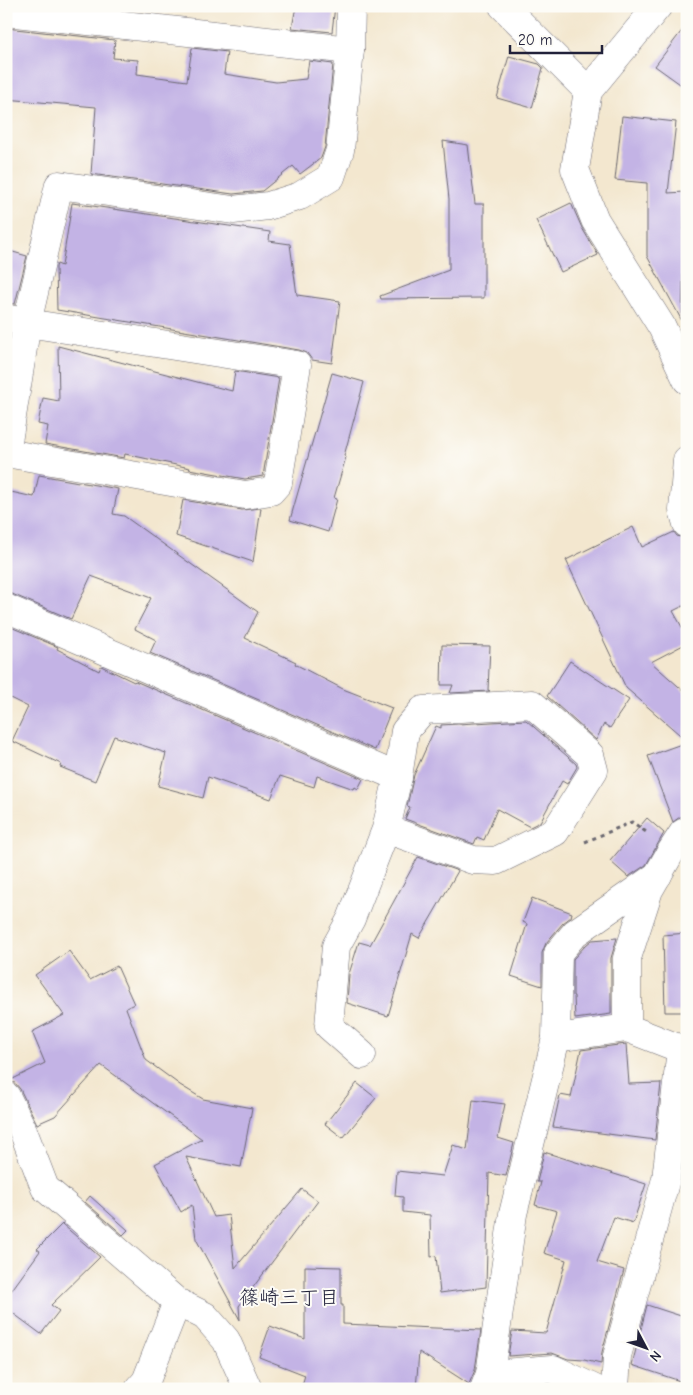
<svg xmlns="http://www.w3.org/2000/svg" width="693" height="1395" viewBox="0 0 693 1395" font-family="'Comic Neue','Klee One',sans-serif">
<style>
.building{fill:#c3b3e5}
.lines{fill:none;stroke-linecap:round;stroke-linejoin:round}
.minor-casing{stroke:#6b676f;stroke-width:29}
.path{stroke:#6b676f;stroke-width:3;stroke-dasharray:4 4;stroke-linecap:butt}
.minor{stroke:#fff;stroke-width:28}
.labels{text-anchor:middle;stroke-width:4;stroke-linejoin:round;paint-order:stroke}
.neighbourhood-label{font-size:20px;fill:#22223b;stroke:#fdfcf7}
</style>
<rect width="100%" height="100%" fill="#fdfcf7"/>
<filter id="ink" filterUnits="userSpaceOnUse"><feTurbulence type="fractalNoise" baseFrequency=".02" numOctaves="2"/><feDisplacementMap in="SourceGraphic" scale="10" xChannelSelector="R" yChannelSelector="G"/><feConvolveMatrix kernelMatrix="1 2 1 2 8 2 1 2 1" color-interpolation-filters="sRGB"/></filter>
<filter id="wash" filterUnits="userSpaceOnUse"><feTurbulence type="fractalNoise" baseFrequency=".0096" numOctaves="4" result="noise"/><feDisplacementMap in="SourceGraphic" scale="20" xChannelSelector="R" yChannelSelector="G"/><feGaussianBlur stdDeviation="1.12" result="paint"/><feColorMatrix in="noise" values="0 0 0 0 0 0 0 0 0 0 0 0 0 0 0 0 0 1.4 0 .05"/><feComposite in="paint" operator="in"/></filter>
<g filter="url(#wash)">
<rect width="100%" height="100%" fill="#f3e7cf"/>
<g id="blocks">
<!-- building -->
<g class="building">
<polygon points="296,6 335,6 332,32 292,28"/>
<polygon points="687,24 687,89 655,66"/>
<polygon points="6,28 115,40 113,58 138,60 137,74 187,81 192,48 227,52 224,74 276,82 306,79 309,61 333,64 325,147 321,158 300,174 293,166 262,191 233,194 91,174 96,107 6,99"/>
<polygon points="509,56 539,64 543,68 532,108 497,98"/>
<polygon points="622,116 676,122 668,193 685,192 682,321 647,256 647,183 615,180"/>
<polygon points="443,141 468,145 475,204 484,204 484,298 381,299 380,296 449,270 449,199"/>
<polygon points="72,203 270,232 269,241 290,244 297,295 340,301 332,363 312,360 307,353 299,350 57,310 56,267 57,264 62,266"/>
<polygon points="571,203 582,228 598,255 561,272 536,220"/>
<polygon points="6,250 27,256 15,304 6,303"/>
<polygon points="58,346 232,391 235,371 279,378 263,476 245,479 189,469 190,468 125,454 124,458 45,444 48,426 38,424 43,398 59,401"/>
<polygon points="332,373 364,382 344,456 346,457 334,498 337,499 328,532 290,520"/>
<polygon points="39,475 118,489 113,514 124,516 258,612 245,638 296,662 295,664 343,689 392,708 375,750 150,653 156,640 135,629 151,598 91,576 71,619 12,594 6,593 6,511 11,492 34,497"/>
<polygon points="183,500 242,510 261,508 253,562 176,536"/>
<polygon points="633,527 642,547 674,532 677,536 687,539 687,604 673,611 687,636 687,643 651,662 687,694 687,741 626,688 566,560"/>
<polygon points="6,625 58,647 57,649 99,671 101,666 134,682 135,681 363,779 358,789 355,787 354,789 317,776 314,787 280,776 271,799 208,777 203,798 158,786 166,753 114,736 95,781 60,767 61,764 12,741 28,707 6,696"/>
<polygon points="442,645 490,646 488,690 490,691 450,693 453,685 441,685"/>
<polygon points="570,661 629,700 610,728 604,724 596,740 547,696"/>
<polygon points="526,720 576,764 577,767 567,784 562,781 540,822 530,827 497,809 484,840 477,837 474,844 405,819 410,807 407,806 414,775 436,726 441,728 441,725"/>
<polygon points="687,742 687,816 680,817 673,822 648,756"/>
<polygon points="647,818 664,833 646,865 628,877 610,861"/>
<polygon points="418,857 458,871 419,938 412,934 388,1016 347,1003 349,974 359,942 370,945"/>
<polygon points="532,898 572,913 571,917 563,923 546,943 542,953 542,986 511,976 527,924 523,922"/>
<polygon points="687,933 687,1012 665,1012 663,935"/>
<polygon points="617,938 611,958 611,1014 575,1019 574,996 573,996 573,959 586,945 592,940"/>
<polygon points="69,951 90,980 117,966 134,1004 126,1008 146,1060 180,1085 203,1099 252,1108 241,1167 186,1157 214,1217 229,1215 235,1268 302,1189 318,1201 239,1306 240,1320 196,1239 192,1205 181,1212 155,1164 202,1139 101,1065 55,1116 37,1124 20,1089 15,1083 9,1081 45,1063 32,1032 64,1015 35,975"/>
<polygon points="626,1044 629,1084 661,1083 655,1140 553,1127 560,1095 571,1097 581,1050"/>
<polygon points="357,1083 376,1098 343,1138 325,1124"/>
<polygon points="473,1100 505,1104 498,1138 514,1143 506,1176 489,1173 486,1287 440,1293 436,1256 431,1257 430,1215 403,1212 403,1197 395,1196 397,1171 443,1176 453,1145 467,1150"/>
<polygon points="544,1152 646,1184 633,1223 614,1217 597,1262 624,1270 602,1352 601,1364 584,1360 568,1359 552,1353 508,1356 512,1331 546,1333 566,1260 544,1253 557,1211 535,1205 541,1182 537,1182"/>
<polygon points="90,1196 128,1230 123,1235 85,1202"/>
<polygon points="62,1224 100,1257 51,1305 59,1311 41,1334 6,1308 6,1298 40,1251 37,1249"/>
<polygon points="305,1266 341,1267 341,1305 343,1305 343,1324 481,1330 475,1370 469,1384 419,1352 416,1389 301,1389 305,1375 259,1357 270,1326 305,1339"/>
<polygon points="647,1305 687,1318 687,1362 680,1381 632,1365"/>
</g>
</g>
</g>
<g filter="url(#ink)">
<use href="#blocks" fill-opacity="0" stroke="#6b676f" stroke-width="1"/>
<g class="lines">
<!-- minor casing -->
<g class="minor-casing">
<g id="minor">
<polyline points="503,6 588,91"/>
<polyline points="658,6 588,91 575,169 595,220 662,327 687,380"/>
<polyline points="6,12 350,50"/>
<polyline points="6,318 27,323 297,365 278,483 271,491 245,495 6,453"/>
<polyline points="6,454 27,323 59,185 233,210 268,206 300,196 331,177 340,150 350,50 351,6"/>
<polyline points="687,460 683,510 687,524"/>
<polyline points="6,608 398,777"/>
<polyline points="627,1028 627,958 649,890 672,850 683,833 687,831"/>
<polyline points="556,1038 627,1028 681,1049 666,1179 617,1356 615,1389"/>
<polyline points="362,1055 329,1026 336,946 351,919 386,829 398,777 405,731 423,710 532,704 590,755 594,770 555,832 496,861 473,860 386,829"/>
<polyline points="6,1096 22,1128 45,1188 177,1302"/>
<polyline points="490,1374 553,1369 595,1389"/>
<polyline points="139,1389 146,1381 177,1302 205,1316 226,1340 248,1389"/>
<polyline points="484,1389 490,1374 513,1214 556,1038 558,953 575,933 658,875"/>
</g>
</g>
<!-- path -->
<polyline class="path" points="585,842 632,822 649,834"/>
<!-- minor -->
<use href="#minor" class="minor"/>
</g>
</g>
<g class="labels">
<!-- neighbourhood labels -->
<g class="neighbourhood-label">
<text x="289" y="1304">篠崎三丁目</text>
</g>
</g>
<!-- margin -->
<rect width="693" height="1395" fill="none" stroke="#fdfcf7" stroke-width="25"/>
<!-- north arrow -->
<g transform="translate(646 1348) rotate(131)" stroke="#fdfcf7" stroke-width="4" paint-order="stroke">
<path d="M0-4L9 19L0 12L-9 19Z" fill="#22223b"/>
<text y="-8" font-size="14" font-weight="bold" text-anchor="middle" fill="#22223b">N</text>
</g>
<!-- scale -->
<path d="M510 45v8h92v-8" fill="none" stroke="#22223b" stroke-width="2.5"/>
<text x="518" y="45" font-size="15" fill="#22223b" stroke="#fdfcf7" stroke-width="4" paint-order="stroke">20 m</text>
</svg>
